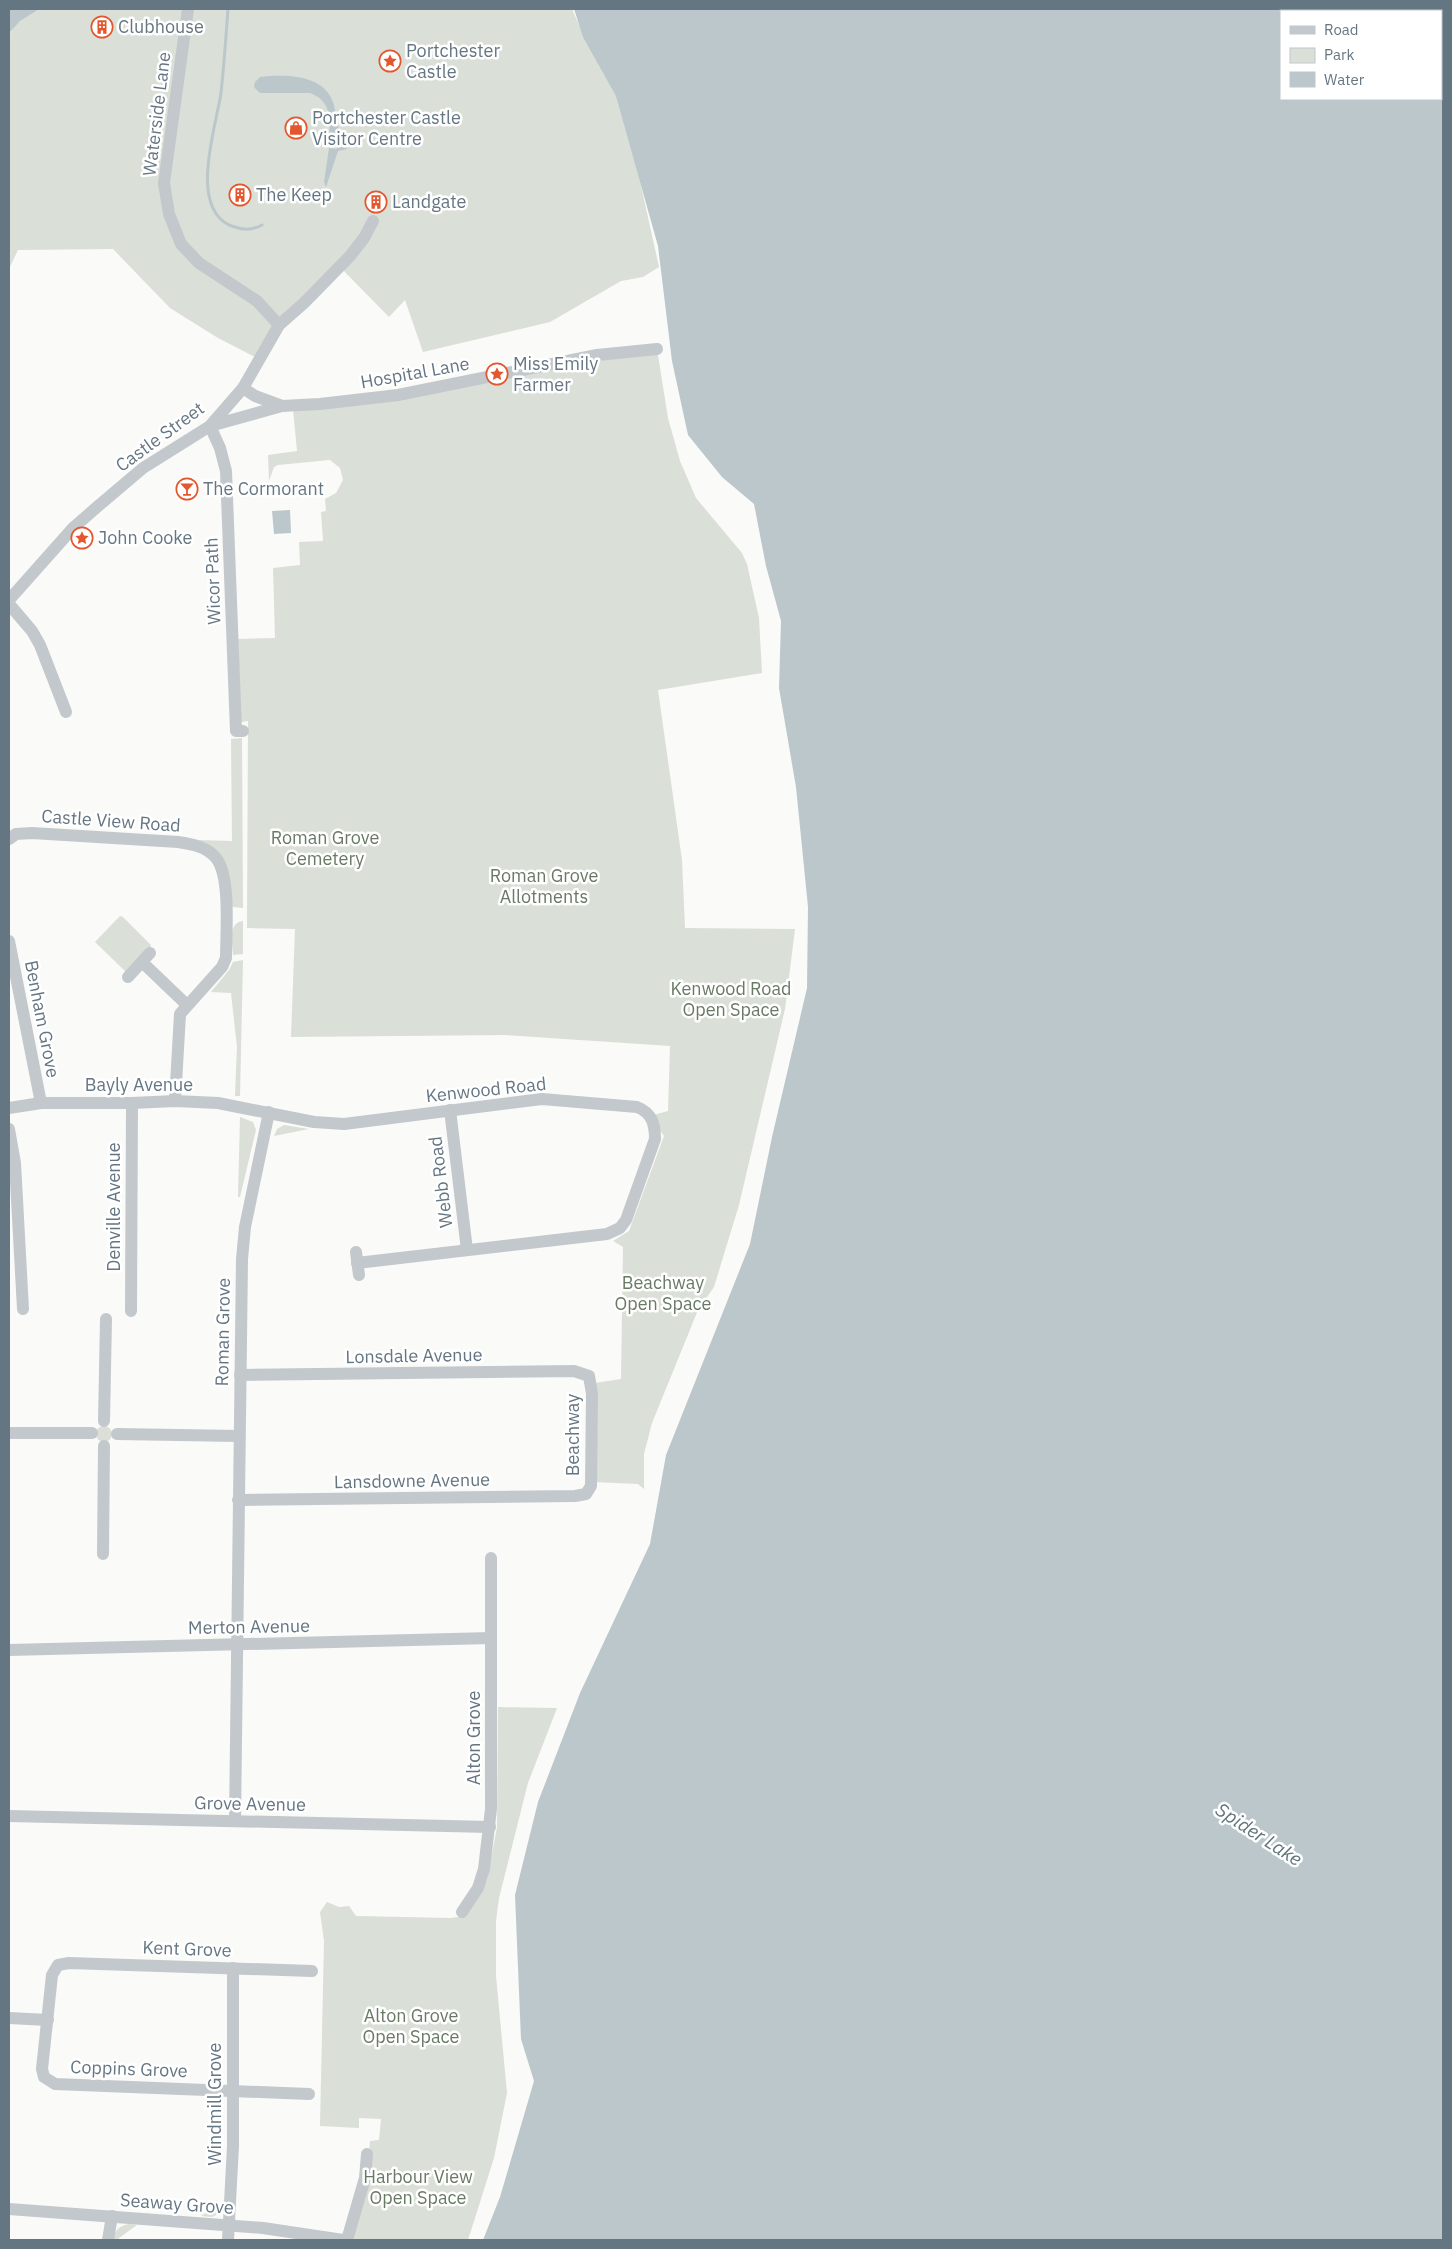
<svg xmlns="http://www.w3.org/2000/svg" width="1452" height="2249" viewBox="0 0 1452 2249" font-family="'IBM Plex Sans',sans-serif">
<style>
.green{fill:#dadfd7}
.water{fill:#bbc7cb;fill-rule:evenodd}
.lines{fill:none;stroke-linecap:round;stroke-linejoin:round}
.stream{stroke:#bbc7cb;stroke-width:3}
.minor{stroke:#c3c8cc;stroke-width:12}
.labels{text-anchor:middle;stroke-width:5;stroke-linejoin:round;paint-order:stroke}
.poi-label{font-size:18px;fill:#657683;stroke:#fff;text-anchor:start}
.street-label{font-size:18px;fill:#657683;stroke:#fff}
.park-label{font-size:18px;fill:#687a64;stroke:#fff}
.water-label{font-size:19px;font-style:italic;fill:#60757c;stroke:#fff}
</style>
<rect width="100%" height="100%" fill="#fafaf8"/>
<!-- green -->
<g class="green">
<polygon points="9,9 572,9 586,41 616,92 636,163 659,267 643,277 621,281 550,322 423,352 405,300 389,317 338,265 255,357 218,338 170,308 113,249 18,250 9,269 9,34 13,30 9,33"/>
<polygon points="657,349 668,418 680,461 696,498 742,553 747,564 759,618 762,673 658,690 682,860 685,928 795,929 785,1009 739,1205 714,1287 698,1310 652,1423 644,1454 644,1489 638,1484 594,1482 595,1383 621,1379 623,1247 613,1241 629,1231 664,1136 650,1116 668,1111 670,1046 505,1035 291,1037 295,929 247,928 248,721 241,722 237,639 275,638 273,568 300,565 299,542 323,541 321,512 326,511 325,499 336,493 343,480 340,468 330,460 278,465 274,467 269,481 268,455 297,451 293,409"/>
<polygon points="242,738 243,908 233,907 230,902 227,870 196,840 232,841 231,739"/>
<polygon points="120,916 123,917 151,945 150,949 126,972 95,942"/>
<path d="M 243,921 L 243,954 L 233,955 C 233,943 227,923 243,921 Z"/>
<polygon points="243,960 240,1096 235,1096 237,1047 231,993 211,992 229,970 233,962"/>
<polygon points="240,1117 253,1122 256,1130 240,1197 238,1197"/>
<polygon points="284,1125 309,1129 274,1136 277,1129"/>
<circle cx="104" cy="1434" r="8"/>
<polygon points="498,1707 557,1708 528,1783 499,1898 496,1921 496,1976 507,2093 494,2158 468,2240 347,2240 369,2154 370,2141 379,2140 381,2119 359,2118 359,2128 320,2126 324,1941 320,1912 327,1902 339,1907 349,1906 356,1916 451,1918 464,1916 487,1880 497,1827"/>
<polygon points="224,2201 223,2212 212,2217 201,2216"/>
<path d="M 129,2224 L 137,2225 L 119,2238 L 118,2240 L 113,2240 C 115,2230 119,2226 129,2224 Z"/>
</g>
<!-- water -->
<g class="water">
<polygon points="9,9 39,9 20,21 9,33"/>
<path d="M 574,9 L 1443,9 L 1443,2240 L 483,2240 L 500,2197 L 534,2081 L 521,2039 L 515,1895 L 538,1802 L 580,1693 L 650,1544 L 666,1455 L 750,1244 L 772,1137 L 807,988 L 808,907 L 796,787 L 779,688 L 781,621 L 766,566 L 754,504 L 722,477 L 688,435 L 672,361 L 658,246 L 616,96 L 583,37 ZM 1441,11 L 1441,99 L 1281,99 L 1281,11 Z"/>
<path d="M 260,77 C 285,74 323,74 333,102 C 337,113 335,133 347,138 L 347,149 L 338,151 L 326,187 L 324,182 L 329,148 L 337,149 L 337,140 L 329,139 C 331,120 331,100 310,93 L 260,93 L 254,87 L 255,82 Z"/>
<polygon points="290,510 291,533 274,534 272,511"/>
</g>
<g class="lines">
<!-- stream -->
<path class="stream" d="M 228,9 C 226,37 224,65 221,93 C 216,127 189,205 229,225 C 242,230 250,231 262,225"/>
<!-- minor -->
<g class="minor">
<polyline points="188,9 164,183 169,214 181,244 199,263 257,301 279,325"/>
<polyline points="243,388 255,396 282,406"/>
<polyline points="9,600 73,528 97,507 143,468 210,426 243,388 279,325 304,303 350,256 364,238 373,221"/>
<polyline points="9,604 32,631 40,645 66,712"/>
<polyline points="243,731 236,731 226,471 220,448 210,426 282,406 320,404 398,395 597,355 657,349"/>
<path d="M 9,839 L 16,834 L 32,833 L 178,842 C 192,844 207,847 216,858 C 231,876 226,934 226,958 L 222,967 L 180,1014 L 175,1101"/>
<polyline points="9,941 41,1103"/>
<polyline points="142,962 187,1005"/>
<polyline points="128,977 150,953"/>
<path d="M 9,1108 L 41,1103 L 132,1103 L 175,1101 L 218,1103 L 314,1122 L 344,1124 L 542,1099 L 637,1107 C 652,1113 655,1124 655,1139 L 626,1220 L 620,1228 L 607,1234 L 357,1263"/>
<polyline points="450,1110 467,1250"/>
<polyline points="9,1129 15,1163 23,1309"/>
<polyline points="356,1252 359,1275"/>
<polyline points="131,1311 132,1103"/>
<polyline points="104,1421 106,1319"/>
<polyline points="9,1433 92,1433"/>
<polyline points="117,1434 239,1436"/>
<polyline points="238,1500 575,1496 586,1494 591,1486 592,1394 589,1376 574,1371 240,1375"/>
<polyline points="103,1554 104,1446"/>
<polyline points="9,1650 491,1638"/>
<polyline points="9,1816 490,1827"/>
<polyline points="235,1821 242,1259 245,1227 269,1112"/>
<polyline points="462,1912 478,1888 484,1869 491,1809 491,1558"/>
<polyline points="9,2018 48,2020"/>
<polyline points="309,2094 55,2084 44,2077 42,2069 52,1975 58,1965 69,1963 312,1971"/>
<polyline points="9,2209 263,2228 343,2240"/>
<polyline points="108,2240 112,2216"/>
<polyline points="228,2240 233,2146 233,1968"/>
<polyline points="347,2240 365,2178 367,2154"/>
</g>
</g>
<!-- icons -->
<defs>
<g id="building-ring" transform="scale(1.125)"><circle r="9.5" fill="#fff" stroke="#e4572e" stroke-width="1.5"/><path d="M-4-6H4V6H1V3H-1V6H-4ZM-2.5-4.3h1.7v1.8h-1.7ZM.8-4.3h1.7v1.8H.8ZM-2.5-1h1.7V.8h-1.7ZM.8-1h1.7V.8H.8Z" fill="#e4572e"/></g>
<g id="sight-ring" transform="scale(1.125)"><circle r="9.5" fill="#fff" stroke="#e4572e" stroke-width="1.5"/><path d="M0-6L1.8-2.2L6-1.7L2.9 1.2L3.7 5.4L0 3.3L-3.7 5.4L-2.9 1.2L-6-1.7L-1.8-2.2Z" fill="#e4572e"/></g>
<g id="shop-ring" transform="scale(1.125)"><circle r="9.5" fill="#fff" stroke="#e4572e" stroke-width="1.5"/><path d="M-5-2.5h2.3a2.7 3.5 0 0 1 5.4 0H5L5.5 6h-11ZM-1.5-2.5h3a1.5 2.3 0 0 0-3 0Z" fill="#e4572e"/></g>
<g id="bar-ring" transform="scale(1.125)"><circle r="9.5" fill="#fff" stroke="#e4572e" stroke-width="1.5"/><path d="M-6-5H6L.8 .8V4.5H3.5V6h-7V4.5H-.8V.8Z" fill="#e4572e"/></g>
</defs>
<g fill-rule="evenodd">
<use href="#building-ring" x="102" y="27"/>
<use href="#sight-ring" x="390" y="61"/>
<use href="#shop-ring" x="296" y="128"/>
<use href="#building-ring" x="240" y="195"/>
<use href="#building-ring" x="376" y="202"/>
<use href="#sight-ring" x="497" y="374"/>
<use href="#bar-ring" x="187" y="489"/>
<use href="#sight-ring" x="82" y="538"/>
</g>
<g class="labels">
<!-- poi labels -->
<g class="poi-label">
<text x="118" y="33">Clubhouse</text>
<text x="406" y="57">Portchester<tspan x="406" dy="21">Castle</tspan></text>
<text x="312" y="124">Portchester Castle<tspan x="312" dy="21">Visitor Centre</tspan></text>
<text x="256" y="201">The Keep</text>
<text x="392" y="208">Landgate</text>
<text x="513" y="370">Miss Emily<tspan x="513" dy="21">Farmer</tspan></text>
<text x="203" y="495">The Cormorant</text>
<text x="98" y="544">John Cooke</text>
</g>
<!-- street labels -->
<g class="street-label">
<text transform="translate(157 114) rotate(-83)" y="6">Waterside Lane</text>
<text transform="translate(415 373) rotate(-10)" y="6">Hospital Lane</text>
<text transform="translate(160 437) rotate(-36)" y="6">Castle Street</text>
<text transform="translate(213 581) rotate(-92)" y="6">Wicor Path</text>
<text transform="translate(111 821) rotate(4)" y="6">Castle View Road</text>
<text transform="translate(42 1019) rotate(79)" y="6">Benham Grove</text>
<text x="139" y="1091">Bayly Avenue</text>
<text transform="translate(486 1090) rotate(-6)" y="6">Kenwood Road</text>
<text transform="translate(441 1182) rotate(-97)" y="6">Webb Road</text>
<text transform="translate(114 1207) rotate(-90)" y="6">Denville Avenue</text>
<text transform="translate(223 1332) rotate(-89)" y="6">Roman Grove</text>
<text transform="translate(414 1356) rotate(-1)" y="6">Lonsdale Avenue</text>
<text transform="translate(573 1435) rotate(-90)" y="6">Beachway</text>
<text transform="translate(412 1481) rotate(-1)" y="6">Lansdowne Avenue</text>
<text transform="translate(249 1627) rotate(-1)" y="6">Merton Avenue</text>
<text transform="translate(474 1738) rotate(-90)" y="6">Alton Grove</text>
<text transform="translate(250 1804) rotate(1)" y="6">Grove Avenue</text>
<text transform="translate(187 1949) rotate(2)" y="6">Kent Grove</text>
<text transform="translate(129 2069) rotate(2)" y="6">Coppins Grove</text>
<text transform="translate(215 2104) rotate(-90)" y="6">Windmill Grove</text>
<text transform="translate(177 2204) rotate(4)" y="6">Seaway Grove</text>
</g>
<!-- park labels -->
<g class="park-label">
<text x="325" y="844">Roman Grove<tspan x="325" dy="21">Cemetery</tspan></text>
<text x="544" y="882">Roman Grove<tspan x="544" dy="21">Allotments</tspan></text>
<text x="731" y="995">Kenwood Road<tspan x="731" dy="21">Open Space</tspan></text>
<text x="663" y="1289">Beachway<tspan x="663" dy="21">Open Space</tspan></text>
<text x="411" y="2022">Alton Grove<tspan x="411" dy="21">Open Space</tspan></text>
<text x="418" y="2183">Harbour View<tspan x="418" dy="21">Open Space</tspan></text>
</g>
<!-- water labels -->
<g class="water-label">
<text transform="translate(1259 1834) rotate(33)" y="7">Spider Lake</text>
</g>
</g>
<!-- border -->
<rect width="1452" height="2249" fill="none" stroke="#657683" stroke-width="20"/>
<!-- legend -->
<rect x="1280" y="10" width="162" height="90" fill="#ffffff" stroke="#c1c8cd"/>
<rect x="1290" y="26" width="25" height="8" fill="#c3c8cc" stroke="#c1c8cd"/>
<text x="1324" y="35" font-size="15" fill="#657683">Road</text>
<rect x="1290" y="48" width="25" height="15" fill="#dadfd7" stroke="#c1c8cd"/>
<text x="1324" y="60" font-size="15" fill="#657683">Park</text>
<rect x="1290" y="72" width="25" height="15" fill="#bbc7cb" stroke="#c1c8cd"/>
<text x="1324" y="85" font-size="15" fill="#657683">Water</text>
</svg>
